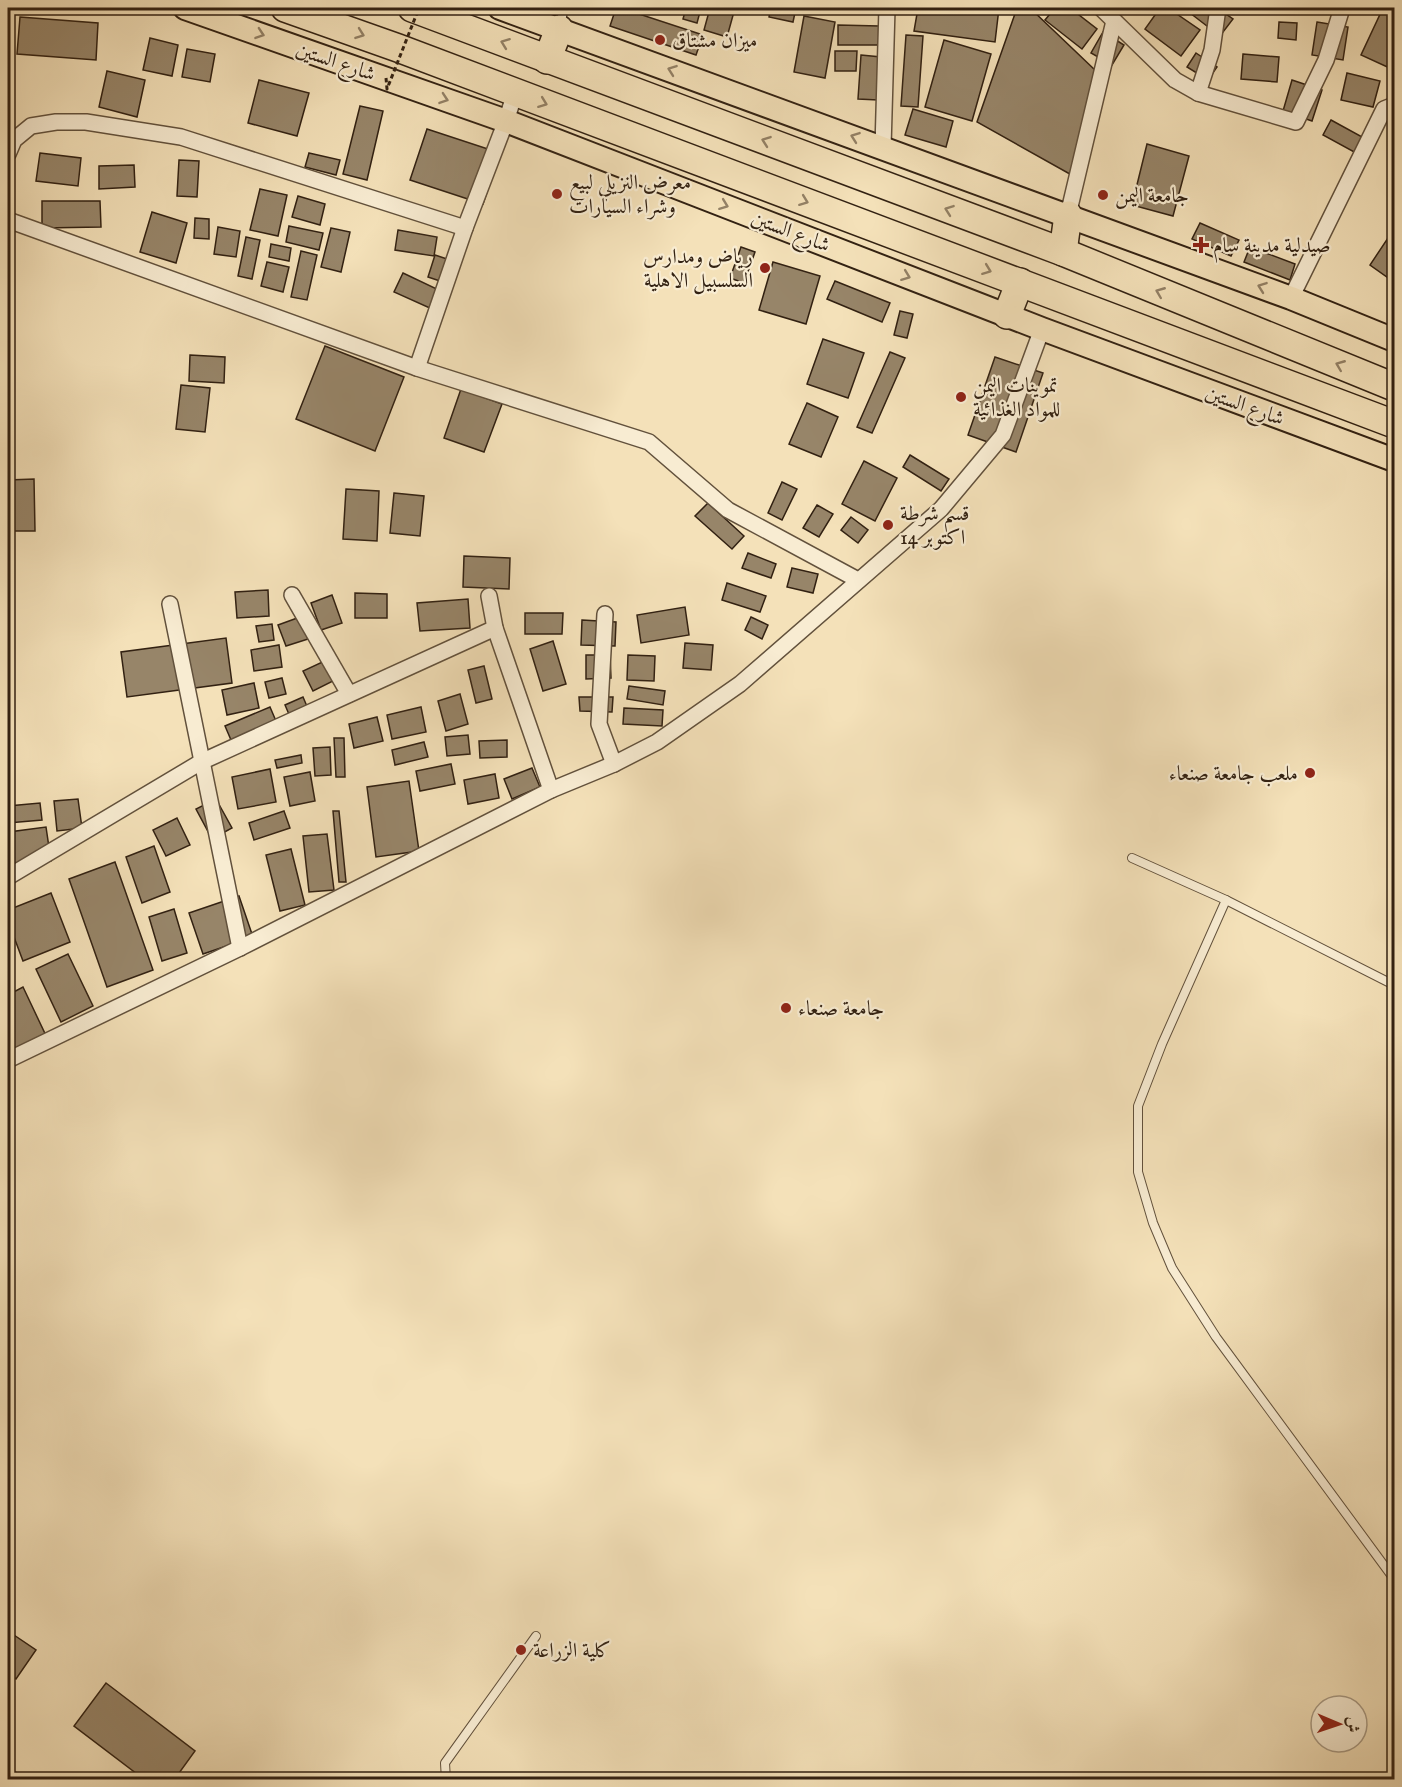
<svg xmlns="http://www.w3.org/2000/svg" width="1402" height="1787" viewBox="0 0 1402 1787" font-family="'IM FELL English',Amiri,serif">
<style>
.building{fill:#978569;stroke:#322112;stroke-width:1.5}
.lines{fill:none;stroke-linecap:round;stroke-linejoin:round}
.lane-casing{stroke:#62513c;stroke-width:10}
.street-casing{stroke:#62513c;stroke-width:18}
.primary-casing{stroke:#322112;stroke-width:26}
.highway-casing{stroke:#322112;stroke-width:30}
.lane{stroke:#f8ecd2;stroke-width:8}
.street{stroke:#f8ecd2;stroke-width:15}
.primary{stroke:#f4e1b9;stroke-width:22}
.highway{stroke:#f4e1b9;stroke-width:27}
.path-bridge{stroke:#322112;stroke-width:3;stroke-dasharray:4.5 3;stroke-linecap:butt}
.oneway{stroke:#938166}
.poi-dot{fill:#8f2418;stroke:#f8ecd2;stroke-width:2}
.labels{text-anchor:middle;stroke-width:4.5;stroke-linejoin:round;paint-order:stroke}
.poi-label{font-size:21px;fill:#322112;stroke:#f8ecd2;text-anchor:start}
.street-label{font-size:21px;fill:#322112;stroke:#f8ecd2}
</style>
<rect width="100%" height="100%" fill="#f4e1b9"/>
<filter id="stains"><feTurbulence type="fractalNoise" baseFrequency=".00333" numOctaves="4"/><feColorMatrix values="0 0 0 0 .2 0 0 0 0 .09 0 0 0 0 .02 0 0 0 .5 -.17"/></filter>
<radialGradient id="worn" r=".72"><stop offset=".6" stop-color="#630" stop-opacity="0"/><stop offset="1" stop-color="#630" stop-opacity=".3"/></radialGradient>
<!-- building -->
<g class="building">
<polygon points="616,8 621,8 703,35 696,55 610,26"/>
<polygon points="686,8 701,8 697,23 683,19"/>
<polygon points="710,8 735,8 727,37 704,30"/>
<polygon points="771,8 796,8 793,22 769,17"/>
<polygon points="841,8 875,8 875,12 840,10"/>
<polygon points="918,8 999,8 995,42 914,31"/>
<polygon points="1017,8 1030,8 1096,71 1077,178 977,122"/>
<polygon points="1055,8 1070,8 1097,29 1082,49 1045,20"/>
<polygon points="1160,8 1168,8 1200,30 1181,56 1145,29"/>
<polygon points="1195,8 1217,8 1233,19 1220,36 1190,13"/>
<polygon points="1383,8 1394,12 1394,70 1361,55"/>
<polygon points="804,16 835,22 825,78 794,72"/>
<polygon points="20,17 98,23 96,60 17,54"/>
<polygon points="1279,22 1297,23 1296,40 1278,38"/>
<polygon points="1317,22 1348,27 1343,60 1312,55"/>
<polygon points="838,25 879,26 879,45 838,45"/>
<polygon points="1103,32 1124,45 1112,65 1091,53"/>
<polygon points="906,35 923,36 918,107 901,106"/>
<polygon points="150,38 178,45 172,76 143,70"/>
<polygon points="944,40 991,54 972,121 925,107"/>
<polygon points="187,49 215,54 210,82 182,77"/>
<polygon points="835,51 857,51 856,71 835,71"/>
<polygon points="1196,53 1217,67 1208,80 1187,67"/>
<polygon points="1243,54 1279,57 1277,82 1241,79"/>
<polygon points="861,55 881,57 878,100 858,99"/>
<polygon points="107,71 145,80 137,117 99,107"/>
<polygon points="1347,73 1380,81 1373,107 1341,100"/>
<polygon points="259,80 309,93 297,136 248,123"/>
<polygon points="1292,80 1322,90 1312,121 1283,111"/>
<polygon points="360,106 383,111 367,180 343,174"/>
<polygon points="913,109 953,121 946,147 905,135"/>
<polygon points="1331,120 1364,138 1356,153 1323,135"/>
<polygon points="427,129 500,153 483,204 410,180"/>
<polygon points="1147,144 1189,156 1173,216 1132,205"/>
<polygon points="40,153 81,158 78,186 36,181"/>
<polygon points="309,153 340,160 336,175 305,167"/>
<polygon points="179,160 199,161 197,197 177,196"/>
<polygon points="134,165 135,187 99,189 99,166"/>
<polygon points="260,189 287,195 278,236 250,230"/>
<polygon points="298,196 325,204 320,225 292,217"/>
<polygon points="42,201 100,201 101,227 42,228"/>
<polygon points="152,212 187,223 176,263 140,252"/>
<polygon points="195,218 209,219 209,239 194,238"/>
<polygon points="1200,223 1239,240 1231,256 1192,239"/>
<polygon points="289,226 323,233 319,250 286,242"/>
<polygon points="218,227 240,231 236,257 214,254"/>
<polygon points="331,228 350,232 341,272 321,267"/>
<polygon points="1394,229 1394,282 1370,265"/>
<polygon points="398,230 437,237 434,256 395,250"/>
<polygon points="246,237 260,240 252,279 238,276"/>
<polygon points="271,244 291,248 289,261 269,257"/>
<polygon points="741,247 755,252 744,283 730,278"/>
<polygon points="1250,247 1295,264 1290,280 1244,262"/>
<polygon points="301,251 317,255 307,300 291,297"/>
<polygon points="435,255 447,259 440,281 428,277"/>
<polygon points="267,262 289,267 283,292 261,286"/>
<polygon points="773,262 820,276 806,324 759,310"/>
<polygon points="403,273 441,291 432,309 394,292"/>
<polygon points="835,281 890,303 882,322 827,299"/>
<polygon points="900,311 913,314 907,338 894,335"/>
<polygon points="823,339 864,353 848,398 807,384"/>
<polygon points="325,346 404,377 375,451 296,419"/>
<polygon points="890,352 905,358 872,433 857,427"/>
<polygon points="190,355 225,357 224,383 189,381"/>
<polygon points="995,357 1043,373 1016,452 968,435"/>
<polygon points="181,385 210,388 205,432 176,429"/>
<polygon points="461,389 502,404 484,452 444,438"/>
<polygon points="807,403 838,417 821,457 789,444"/>
<polygon points="910,455 949,479 941,491 903,467"/>
<polygon points="864,461 897,478 875,521 842,504"/>
<polygon points="34,479 35,531 8,531 8,480"/>
<polygon points="782,482 797,489 782,520 768,513"/>
<polygon points="346,489 379,491 377,541 343,539"/>
<polygon points="394,493 424,496 420,536 390,533"/>
<polygon points="708,503 744,536 732,549 695,516"/>
<polygon points="817,505 833,514 819,537 803,528"/>
<polygon points="851,517 868,530 858,543 841,530"/>
<polygon points="748,553 776,564 771,578 742,568"/>
<polygon points="464,556 510,558 509,589 463,587"/>
<polygon points="792,568 818,574 813,593 787,587"/>
<polygon points="727,583 766,596 760,612 722,600"/>
<polygon points="268,590 269,616 237,618 235,592"/>
<polygon points="355,593 387,594 387,618 355,618"/>
<polygon points="332,595 342,623 321,630 311,603"/>
<polygon points="468,599 470,628 420,631 417,603"/>
<polygon points="685,607 689,635 641,643 637,615"/>
<polygon points="525,613 563,613 562,634 525,634"/>
<polygon points="300,617 308,639 286,646 278,625"/>
<polygon points="751,617 768,625 762,639 745,630"/>
<polygon points="582,620 616,622 615,646 581,645"/>
<polygon points="272,624 274,640 259,642 256,626"/>
<polygon points="226,638 232,683 127,697 121,652"/>
<polygon points="553,641 566,684 543,691 530,649"/>
<polygon points="685,643 713,645 711,670 683,668"/>
<polygon points="279,645 282,667 254,671 251,650"/>
<polygon points="586,655 610,655 611,678 586,679"/>
<polygon points="628,655 655,656 654,681 627,680"/>
<polygon points="331,658 341,677 313,691 303,671"/>
<polygon points="484,666 492,699 476,703 468,670"/>
<polygon points="282,678 286,694 269,698 265,682"/>
<polygon points="254,683 259,708 227,715 222,690"/>
<polygon points="629,686 665,691 663,705 627,699"/>
<polygon points="460,694 468,724 446,731 438,701"/>
<polygon points="303,697 312,718 294,726 285,705"/>
<polygon points="579,697 613,697 612,712 580,711"/>
<polygon points="270,707 279,728 234,747 225,726"/>
<polygon points="421,707 426,732 392,739 387,715"/>
<polygon points="624,708 663,710 662,726 623,724"/>
<polygon points="377,717 383,741 354,748 349,724"/>
<polygon points="468,735 470,754 447,756 445,737"/>
<polygon points="334,738 344,738 345,777 336,777"/>
<polygon points="507,740 507,757 480,758 479,741"/>
<polygon points="424,742 428,757 395,765 392,750"/>
<polygon points="330,747 331,775 315,776 313,748"/>
<polygon points="301,755 302,763 277,768 275,760"/>
<polygon points="451,764 455,784 420,791 416,771"/>
<polygon points="532,768 540,787 512,799 504,779"/>
<polygon points="270,769 276,802 238,809 232,777"/>
<polygon points="310,772 315,801 290,806 284,777"/>
<polygon points="495,774 499,798 468,804 464,780"/>
<polygon points="409,781 419,851 376,857 367,787"/>
<polygon points="78,799 82,828 57,831 54,801"/>
<polygon points="216,799 232,828 212,839 196,809"/>
<polygon points="40,803 42,820 8,823 8,806"/>
<polygon points="284,811 290,828 254,840 249,823"/>
<polygon points="333,811 339,811 346,882 339,882"/>
<polygon points="177,818 190,845 166,856 153,830"/>
<polygon points="46,827 51,861 14,867 9,832"/>
<polygon points="327,834 334,890 309,892 303,836"/>
<polygon points="154,846 170,892 142,903 126,857"/>
<polygon points="291,849 305,905 280,911 266,855"/>
<polygon points="115,862 153,970 107,987 69,879"/>
<polygon points="51,893 70,942 23,961 8,921 8,910"/>
<polygon points="239,896 253,937 203,954 189,913"/>
<polygon points="174,909 187,953 162,961 149,917"/>
<polygon points="68,954 93,1006 61,1022 36,969"/>
<polygon points="23,987 49,1042 14,1059 8,1047 8,995"/>
<polygon points="8,1631 36,1650 16,1679 8,1674"/>
<polygon points="106,1683 195,1751 174,1780 145,1780 74,1726"/>
<polygon points="8,1767 20,1775 17,1780 8,1780"/>
</g>
<g class="lines">
<!-- lane casing -->
<g class="lane-casing">
<g id="lane">
<polyline points="560,25 564,8"/>
<polyline points="1132,858 1226,900 1394,985"/>
<polyline points="1226,900 1162,1044 1138,1106 1138,1172 1153,1223 1172,1268 1216,1337 1394,1579"/>
<polyline points="446,1780 445,1763 536,1636"/>
</g>
</g>
<!-- street casing -->
<g class="street-casing">
<g id="street">
<polyline points="1101,8 1175,80 1198,93 1296,122 1326,60 1342,8"/>
<polyline points="1198,93 1212,50 1218,8"/>
<polyline points="883,147 887,8"/>
<polyline points="8,154 14,140 31,126 56,122 86,122 181,137 465,228"/>
<polyline points="1068,215 1114,21"/>
<polyline points="8,220 417,368 649,442 728,510 858,580"/>
<polyline points="1291,298 1384,109 1394,105"/>
<polyline points="417,368 465,228 506,121 515,93"/>
<polyline points="292,595 349,694"/>
<polyline points="489,596 495,628 551,790"/>
<polyline points="170,604 240,948"/>
<polyline points="605,614 599,724 614,764"/>
<polyline points="8,877 201,762 495,628"/>
<polyline points="8,1060 240,948 551,790 614,764 657,742 740,684 941,509 1003,435 1042,329"/>
</g>
</g>
<!-- primary casing -->
<g class="primary-casing">
<g id="primary">
<polyline points="185,8 506,121 1042,329 1394,460"/>
<polyline points="500,8 1291,298 1394,340"/>
</g>
</g>
<!-- highway casing -->
<g class="highway-casing">
<g id="highway">
<polyline points="285,8 398,48 1394,424"/>
<polyline points="412,8 1063,252 1394,387"/>
<polyline points="547,60 559,29"/>
<polyline points="1063,252 1068,215"/>
<polyline points="1007,315 1020,282"/>
</g>
</g>
<!-- lane -->
<use href="#lane" class="lane"/>
<!-- street -->
<use href="#street" class="street"/>
<!-- primary -->
<use href="#primary" class="primary"/>
<!-- highway -->
<use href="#highway" class="highway"/>
<!-- path-bridge -->
<polyline class="path-bridge" points="386,78 387,89 419,8"/>
</g>
<!-- one-way arrows -->
<defs><path id="oneway-chevron" d="M-2-3.5L2.5 0L-2 3.5" fill="none" stroke-width="1.6" stroke-linecap="round" stroke-linejoin="round" transform="scale(1.5)"/></defs>
<g class="oneway">
<use href="#oneway-chevron" transform="translate(260 34) rotate(19)"/>
<use href="#oneway-chevron" transform="translate(360 34) rotate(20)"/>
<use href="#oneway-chevron" transform="translate(505 43) rotate(-159)"/>
<use href="#oneway-chevron" transform="translate(672 70) rotate(-160)"/>
<use href="#oneway-chevron" transform="translate(444 99) rotate(19)"/>
<use href="#oneway-chevron" transform="translate(543 103) rotate(21)"/>
<use href="#oneway-chevron" transform="translate(855 137) rotate(-160)"/>
<use href="#oneway-chevron" transform="translate(766 141) rotate(-160)"/>
<use href="#oneway-chevron" transform="translate(804 201) rotate(21)"/>
<use href="#oneway-chevron" transform="translate(724 205) rotate(21)"/>
<use href="#oneway-chevron" transform="translate(949 210) rotate(-160)"/>
<use href="#oneway-chevron" transform="translate(987 270) rotate(21)"/>
<use href="#oneway-chevron" transform="translate(906 276) rotate(21)"/>
<use href="#oneway-chevron" transform="translate(1262 287) rotate(-160)"/>
<use href="#oneway-chevron" transform="translate(1160 292) rotate(-158)"/>
<use href="#oneway-chevron" transform="translate(1340 365) rotate(-158)"/>
</g>
<!-- markers -->
<g class="poi-dot">
<circle cx="660" cy="40" r="6"/>
<circle cx="557" cy="194" r="6"/>
<circle cx="1103" cy="195" r="6"/>
<path d="M1198 236h6v6h6v6h-6v6h-6v-6h-6v-6h6z"/>
<circle cx="765" cy="268" r="6"/>
<circle cx="961" cy="397" r="6"/>
<circle cx="888" cy="525" r="6"/>
<circle cx="1310" cy="773" r="6"/>
<circle cx="786" cy="1008" r="6"/>
<circle cx="521" cy="1650" r="6"/>
</g>
<g class="labels">
<!-- poi labels -->
<g class="poi-label">
<text x="672" y="47">ميزان مشتاق</text>
<text x="569" y="189">معرض النزيلي لبيع<tspan x="569" dy="24">وشراء السيارات</tspan></text>
<text x="1115" y="202">جامعة اليمن</text>
<text x="1213" y="252">صيدلية مدينة سام</text>
<text x="753" y="263" text-anchor="end">رياض ومدارس<tspan x="753" dy="24">السلسبيل الاهلية</tspan></text>
<text x="973" y="392">تموينات اليمن<tspan x="973" dy="24">للمواد الغذائية</tspan></text>
<text x="900" y="520">قسم شرطة<tspan x="900" dy="24">14 اكتوبر</tspan></text>
<text x="1298" y="780" text-anchor="end">ملعب جامعة صنعاء</text>
<text x="798" y="1015">جامعة صنعاء</text>
<text x="533" y="1657">كلية الزراعة</text>
</g>
<!-- street labels -->
<g class="street-label">
<text transform="translate(336 61) rotate(19)" y="7">شارع الستين</text>
<text transform="translate(791 231) rotate(21)" y="7">شارع الستين</text>
<text transform="translate(1245 405) rotate(20)" y="7">شارع الستين</text>
</g>
</g>
<!-- margin -->
<rect width="1402" height="1787" fill="none" stroke="#f4e1b9" stroke-width="30"/>
<rect x="9" y="9" width="1384" height="1769" fill="none" stroke="#322112" stroke-width="3"/>
<rect x="15" y="15" width="1372" height="1757" fill="none" stroke="#322112" stroke-width="1.5"/>
<!-- north arrow -->
<g transform="translate(1339 1724) rotate(92)"><circle r="28" fill="#f8ecd2" stroke="#a99b85" stroke-width="1.5"/>
<path d="M0-4.5L10 22L0 15L-10 22Z" fill="#8f2418"/>
<text y="-9" font-size="16" font-weight="bold" text-anchor="middle" fill="#322112">ش</text>
</g>
<rect width="100%" height="100%" filter="url(#stains)"/>
<rect width="100%" height="100%" fill="url(#worn)"/>
</svg>
